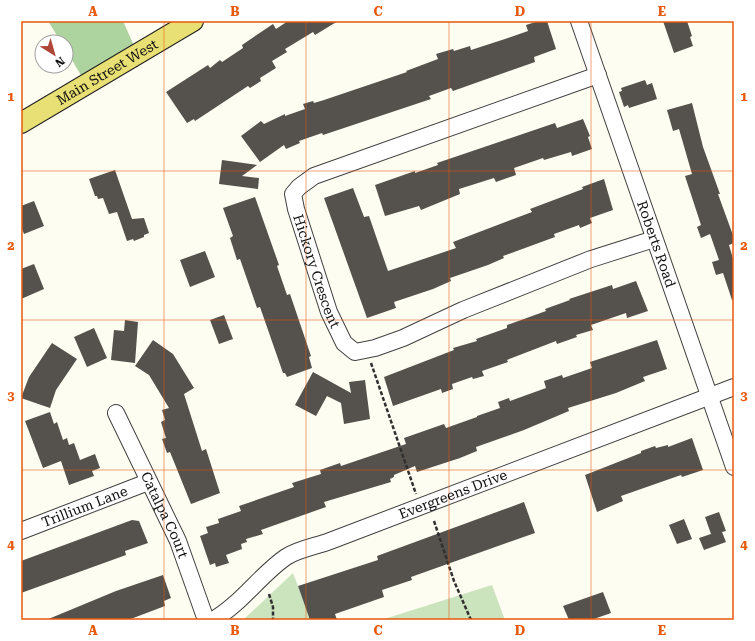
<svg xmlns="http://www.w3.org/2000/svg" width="755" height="641" viewBox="0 0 755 641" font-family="'Roboto Serif',serif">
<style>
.green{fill:#cbe4be}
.forest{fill:#add39f}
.building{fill:#55514c}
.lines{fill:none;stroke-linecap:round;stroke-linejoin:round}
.minor-casing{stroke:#414141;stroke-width:18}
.major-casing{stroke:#1f1f1f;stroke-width:22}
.path{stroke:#303030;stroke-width:2.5;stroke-dasharray:4 2;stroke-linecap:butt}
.minor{stroke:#fff;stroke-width:16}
.major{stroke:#e9e075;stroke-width:20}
.grid{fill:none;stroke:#e8590c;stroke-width:1;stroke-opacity:0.55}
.labels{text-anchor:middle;stroke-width:4;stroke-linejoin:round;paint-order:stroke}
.street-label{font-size:14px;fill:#0e0e0e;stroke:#fff}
.neatline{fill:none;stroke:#e8590c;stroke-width:1.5}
.grid-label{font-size:13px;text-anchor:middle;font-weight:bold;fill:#e8590c}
</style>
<rect width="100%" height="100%" fill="#fdfdf1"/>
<!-- green -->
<g class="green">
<polygon points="293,573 311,620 243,620"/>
<polygon points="492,585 505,620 381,620"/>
</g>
<!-- forest -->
<polygon class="forest" points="48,21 123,21 135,48 82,77 66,50 66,42 61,42"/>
<!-- building -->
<g class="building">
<polygon points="288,21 338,21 315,35 313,32 285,49 287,52 272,61 276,68 260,78 261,81 250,88 248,86 195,121 194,119 187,123 166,92 208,65 210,68 220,60 222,62 243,48 242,45 273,24 276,29"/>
<polygon points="539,21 547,21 556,49 534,57 535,62 453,91 451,88 429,96 431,99 323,135 322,133 299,141 300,143 286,149 284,145 260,162 241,136 261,121 264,124 285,114 285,116 305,109 303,104 313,101 314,103 324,100 407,72 406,71 438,59 436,54 453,49 454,51 470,46 471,50 505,39 528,31 526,25"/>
<polygon points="663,21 687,21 692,36 690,37 693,46 674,53"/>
<polygon points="645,80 647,85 652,83 657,99 629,108 628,105 624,107 619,92 622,91 621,88"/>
<polygon points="692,103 703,147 720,194 718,194 734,238 734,243 729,245 734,262 734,300 732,300 723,273 716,275 712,262 719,260 710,234 701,238 697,227 701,225 685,176 692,174 679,129 673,131 667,110"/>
<polygon points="583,119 590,136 588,137 592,149 572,156 571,152 544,160 543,158 514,168 516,175 496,182 494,178 459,189 460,194 421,210 419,206 385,216 375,185 415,171 415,173 438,165 437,163 555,123 557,128"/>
<polygon points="222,160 257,165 242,176 259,178 258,189 219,184"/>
<polygon points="115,170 132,219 144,218 149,233 144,235 144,237 134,241 133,239 127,241 117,212 109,214 103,198 98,199 97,196 95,196 89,179"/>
<polygon points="604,179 613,210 590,218 592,223 580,228 579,225 554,234 555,237 503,256 504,258 488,265 450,278 451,281 433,289 394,302 396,308 367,318 324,198 353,188 364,217 369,216 388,271 456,248 453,242 532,212 530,209 583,189 582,187"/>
<polygon points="255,197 279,265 277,266 287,295 290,294 311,356 309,357 312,368 287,377 285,373 283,373 260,307 257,308 240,259 237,260 230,238 233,236 223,208"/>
<polygon points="34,201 44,226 24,234 21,226 21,206"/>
<polygon points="205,251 215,277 190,287 180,260"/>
<polygon points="34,264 44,289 21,299 21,269"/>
<polygon points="636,281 648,311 627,318 626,313 591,325 593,330 576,335 577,337 557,344 556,341 530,351 507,360 508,362 482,371 484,376 473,379 472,377 452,384 453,389 442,393 441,389 393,406 384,377 454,350 453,348 477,341 476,339 507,328 507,325 546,311 545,309 570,300 569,299 612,285 613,289"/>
<polygon points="224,315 233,339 219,344 210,320"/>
<polygon points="125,320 138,322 135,363 111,360 114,330 124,331"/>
<polygon points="94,328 107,358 87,367 74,337"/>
<polygon points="153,340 173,354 194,388 184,394 202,451 206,449 220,493 191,504 170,452 167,453 162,439 166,438 161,422 165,420 162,410 169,408 149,375 135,366"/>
<polygon points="657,340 667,369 643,377 645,381 616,393 568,408 569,411 524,430 476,447 477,451 460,458 417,472 415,466 394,475 394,477 390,479 391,482 324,502 326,507 261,530 263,534 246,539 247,542 241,544 242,549 226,555 229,563 216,567 215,563 210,565 200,536 208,533 206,527 219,523 218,519 241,511 239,506 294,487 292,483 321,474 320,470 340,463 341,466 406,444 404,438 444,424 446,428 477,417 477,416 500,408 498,402 509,398 510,401 546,388 544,381 562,375 563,378 592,368 590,362"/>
<polygon points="52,343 77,359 56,390 50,408 21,398 29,377"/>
<polygon points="313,372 351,393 349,382 365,380 370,419 344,424 341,403 327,396 316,416 295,405"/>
<polygon points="50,412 54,424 57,422 63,440 67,438 69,445 74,443 80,460 95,454 100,468 92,471 94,476 69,485 61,461 43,468 25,421"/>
<polygon points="692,438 703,470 682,477 681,475 621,496 623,501 597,512 585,475 641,453 641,451 655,446 656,448 668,445 668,447"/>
<polygon points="524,502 535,533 411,577 412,580 382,590 384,597 335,614 337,620 310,620 298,586 378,560 377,556"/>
<polygon points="719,512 726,531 722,532 726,542 704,550 699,538 711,534 705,517"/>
<polygon points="684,519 692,539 677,544 669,525"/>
<polygon points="132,520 139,521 148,543 125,551 126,555 21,593 21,561"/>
<polygon points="163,575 171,598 164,601 165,606 128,620 46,620 116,591"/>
<polygon points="603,592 611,613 591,620 569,620 563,606"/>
</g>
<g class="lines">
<!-- minor casing -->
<g class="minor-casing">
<g id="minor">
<path id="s1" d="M 579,21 L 734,467"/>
<path id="s2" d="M 598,75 L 314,176 L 299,187 L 293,194 L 296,209 L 329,312 L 344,343 L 355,352 L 375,348 L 403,338 L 463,310 L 591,259 L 654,239"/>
<path id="s3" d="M 116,413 L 178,541 L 206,620"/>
<path id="s4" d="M 21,531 L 148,482"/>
<path id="s5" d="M 213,620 C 241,604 260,575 286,557 C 298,549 317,546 330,541 L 734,387"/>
</g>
</g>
<!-- major casing -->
<g class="major-casing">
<g id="major">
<path id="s6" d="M 21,123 L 193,21"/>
</g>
</g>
<!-- path -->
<g class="path">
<polyline points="371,363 416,494"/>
<polyline points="434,521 454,581 471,620"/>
<polyline points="269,594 273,607 273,620"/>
</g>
<!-- minor -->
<use href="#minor" class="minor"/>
<!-- major -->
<use href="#major" class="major"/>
</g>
<!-- grid -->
<path class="grid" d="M 164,21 L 164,620M 306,21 L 306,620M 449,21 L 449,620M 591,21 L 591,620M 21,171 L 734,171M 21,320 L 734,320M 21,470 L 734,470"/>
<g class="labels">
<!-- street labels -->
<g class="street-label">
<text dy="5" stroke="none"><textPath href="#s6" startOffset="100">Main Street West</textPath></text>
<text dy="5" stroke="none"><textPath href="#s1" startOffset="236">Roberts Road</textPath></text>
<text dy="5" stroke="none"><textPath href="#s2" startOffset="410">Hickory Crescent</textPath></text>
<text dy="5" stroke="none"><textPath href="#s5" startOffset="275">Evergreens Drive</textPath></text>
<text dy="5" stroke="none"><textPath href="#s4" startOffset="68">Trillium Lane</textPath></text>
<text dy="5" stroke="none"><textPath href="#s3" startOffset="113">Catalpa Court</textPath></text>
</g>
</g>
<!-- border -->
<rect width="755" height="641" fill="none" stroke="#ffffff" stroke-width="44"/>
<!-- north arrow -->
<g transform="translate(54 54) rotate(143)"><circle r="19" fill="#ffffff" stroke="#9f9f9f"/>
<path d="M0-3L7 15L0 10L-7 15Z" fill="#ae4536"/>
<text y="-6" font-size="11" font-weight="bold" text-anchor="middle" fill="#0e0e0e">N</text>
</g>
<rect x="22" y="22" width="711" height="597" class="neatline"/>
<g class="grid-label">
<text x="93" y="16">A</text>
<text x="235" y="16">B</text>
<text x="378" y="16">C</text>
<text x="520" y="16">D</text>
<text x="662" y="16">E</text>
<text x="11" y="101">1</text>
<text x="744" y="101">1</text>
<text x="11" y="250">2</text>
<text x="744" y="250">2</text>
<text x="11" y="400">3</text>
<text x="744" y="400">3</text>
<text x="11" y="549">4</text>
<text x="744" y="549">4</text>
<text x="93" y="635">A</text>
<text x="235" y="635">B</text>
<text x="378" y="635">C</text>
<text x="520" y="635">D</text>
<text x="662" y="635">E</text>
</g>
</svg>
